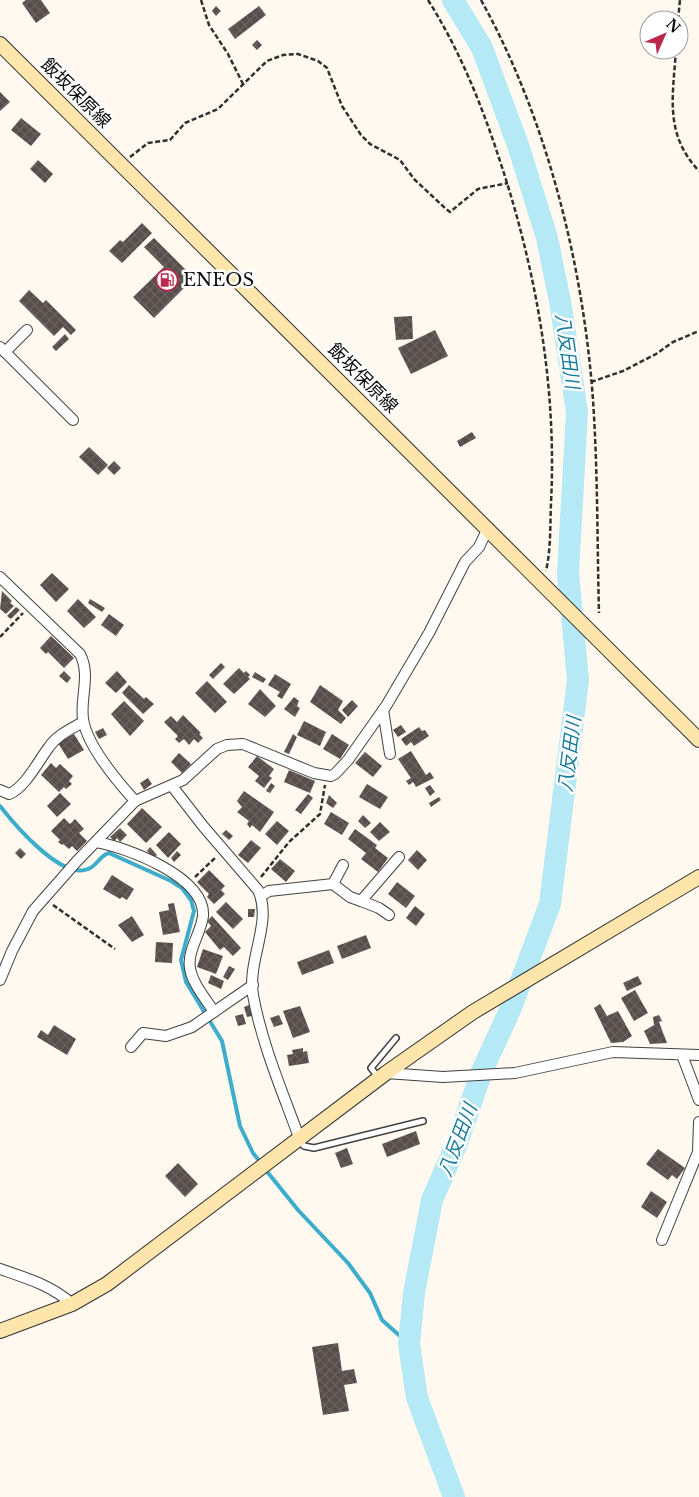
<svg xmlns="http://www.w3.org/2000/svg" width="699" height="1497" viewBox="0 0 699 1497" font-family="'Libre Baskerville','Noto Sans JP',serif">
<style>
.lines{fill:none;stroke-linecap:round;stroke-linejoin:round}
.stream{stroke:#3dadcb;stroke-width:4}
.river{stroke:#b5e9f5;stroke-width:22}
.building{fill:url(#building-cross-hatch)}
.lane-casing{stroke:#414141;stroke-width:8}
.street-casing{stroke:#414141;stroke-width:12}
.secondary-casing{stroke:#303030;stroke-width:16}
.path{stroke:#303030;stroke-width:2.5;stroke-dasharray:5 2.5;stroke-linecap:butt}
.lane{stroke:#fff;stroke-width:5}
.street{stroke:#fff;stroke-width:10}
.secondary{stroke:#fde5ac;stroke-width:14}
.labels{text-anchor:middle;stroke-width:5;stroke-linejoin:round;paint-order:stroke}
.street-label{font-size:18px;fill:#0e0e0e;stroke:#fff}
.poi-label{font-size:18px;fill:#0e0e0e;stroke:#fff;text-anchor:start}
.water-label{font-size:19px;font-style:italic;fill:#197d9e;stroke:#fff}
</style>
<defs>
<pattern id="building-cross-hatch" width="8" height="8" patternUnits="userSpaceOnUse" patternTransform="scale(1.25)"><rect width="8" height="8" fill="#574d4b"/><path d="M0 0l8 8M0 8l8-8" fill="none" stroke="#6a6261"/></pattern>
</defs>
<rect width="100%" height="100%" fill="#fff9f0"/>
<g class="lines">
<!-- stream -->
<g class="stream">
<path d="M 0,806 C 14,824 61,880 88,869 C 97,866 100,855 109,853 L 171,881 L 182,888 L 191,900 L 194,911 L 181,960 L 186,982 L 222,1041 L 240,1126 L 253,1153 L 261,1163"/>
<polyline points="265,1169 298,1210 348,1263 370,1293 382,1320 409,1344"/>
</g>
<!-- river -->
<polyline class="river" points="453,0 482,48 518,145 547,238 560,301 577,412 568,573 578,680 550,904 510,1010 482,1071 457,1143 432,1200 414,1293 409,1344 417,1398 454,1497"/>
</g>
<!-- building -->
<g class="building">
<polygon points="26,0 41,0 50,13 36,23 22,3"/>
<polygon points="216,6 221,11 216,16 212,11"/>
<polygon points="259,6 266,15 235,39 228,29"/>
<polygon points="257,40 262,45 257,50 252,45"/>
<polygon points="0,92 10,102 0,111"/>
<polygon points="21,118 41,134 31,146 11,130"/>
<polygon points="38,160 53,174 45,183 30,169"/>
<polygon points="142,223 152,233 122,263 109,251 120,240 123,242"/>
<polygon points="154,238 194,278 154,318 133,297 164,267 144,247"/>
<polygon points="29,290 43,303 46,300 76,330 71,335 63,327 54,336 19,301"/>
<polygon points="412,316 413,339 396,340 394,317"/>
<polygon points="435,330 448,356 411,374 398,348"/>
<polygon points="65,334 69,339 56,351 52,347"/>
<polygon points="472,432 476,438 460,447 457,441"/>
<polygon points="89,447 108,465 98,475 79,457"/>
<polygon points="114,461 121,468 114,475 107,468"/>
<polygon points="52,573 69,589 56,602 40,585"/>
<polygon points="2,591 12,601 10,603 14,606 6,614 0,609"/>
<polygon points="78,599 96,617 84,628 67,611"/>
<polygon points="90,599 105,608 102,612 88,603"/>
<polygon points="16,607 20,610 11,619 7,616"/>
<polygon points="109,614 124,625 116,636 101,625"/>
<polygon points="51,636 74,658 64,668 48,652 46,654 40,648"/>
<polygon points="221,663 225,667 213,679 209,675"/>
<polygon points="239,668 244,673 246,671 250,675 248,677 250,679 234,694 223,684"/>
<polygon points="64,671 71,678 67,683 59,676"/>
<polygon points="117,671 127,682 116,693 105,683"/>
<polygon points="255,672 266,679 263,683 252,677"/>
<polygon points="275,674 291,684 282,699 277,696 280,692 268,685"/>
<polygon points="207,681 227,702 215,713 195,693"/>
<polygon points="129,685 144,699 146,697 154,704 143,714 122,693"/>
<polygon points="320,685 343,701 338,710 346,718 341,724 310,702"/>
<polygon points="260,689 276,706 265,717 248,704"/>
<polygon points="294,697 299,701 297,706 300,708 295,717 284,709"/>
<polygon points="352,700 358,706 348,717 342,710"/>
<polygon points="124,701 144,721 130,736 111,714"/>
<polygon points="183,715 201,733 199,734 203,738 198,743 194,739 189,745 184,739 179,743 175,739 178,736 164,722 171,716 177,722"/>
<polygon points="304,721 326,732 320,746 297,735"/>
<polygon points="401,725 406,732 398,737 393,730"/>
<polygon points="419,727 422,731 425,730 429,736 414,746 411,742 406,746 401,739"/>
<polygon points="103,728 107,735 99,739 95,732"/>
<polygon points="74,734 84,750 68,759 58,743"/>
<polygon points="293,734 297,737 289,754 284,752"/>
<polygon points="332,734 349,745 340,759 323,749"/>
<polygon points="411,751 426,775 430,772 434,778 416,787 413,782 409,785 406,781 411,778 398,759"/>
<polygon points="365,752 382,766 373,777 355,763"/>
<polygon points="179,753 191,764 182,773 171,762"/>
<polygon points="257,756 274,769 269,776 272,778 264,788 255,781 259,776 248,767"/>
<polygon points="51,763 56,768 60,764 73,776 69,781 72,784 66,789 64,787 59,792 41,775"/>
<polygon points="289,770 315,781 310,793 284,782"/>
<polygon points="148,778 152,784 144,790 140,783"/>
<polygon points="271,783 275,786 270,793 266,791"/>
<polygon points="367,784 388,797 380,809 359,797"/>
<polygon points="430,785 435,792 430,796 425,788"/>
<polygon points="244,791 274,812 260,832 252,825 250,828 247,824 249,821 237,812 242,807 237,801"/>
<polygon points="60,793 71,804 57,817 47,806"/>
<polygon points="308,794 313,798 301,814 295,810"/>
<polygon points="329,795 337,803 333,808 326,803"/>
<polygon points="439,797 441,800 431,807 429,803"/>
<polygon points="142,808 162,827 146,843 127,824"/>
<polygon points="331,812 349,823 342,835 324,824"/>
<polygon points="363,815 371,823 365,828 358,821"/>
<polygon points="64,818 70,824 75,819 84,829 79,833 87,841 77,851 72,846 69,849 63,844 62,845 58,842 60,840 51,831"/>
<polygon points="277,821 289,831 277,845 265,834"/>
<polygon points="380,822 390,832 379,841 370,832"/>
<polygon points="120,828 127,835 120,842 117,838 114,841 110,837"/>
<polygon points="355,829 377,845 375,848 388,858 378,872 361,859 366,853 348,839"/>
<polygon points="226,830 233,836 229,840 222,834"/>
<polygon points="169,832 181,844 168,858 156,845"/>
<polygon points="251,840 261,848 248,863 238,855"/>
<polygon points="150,847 157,855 154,858 147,851"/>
<polygon points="20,848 26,854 21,859 15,853"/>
<polygon points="417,850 427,860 418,870 408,860"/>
<polygon points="177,851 181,855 174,862 171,858"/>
<polygon points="280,859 295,871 286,882 271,869"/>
<polygon points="209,870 225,886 221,890 225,894 214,904 207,897 209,894 197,882"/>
<polygon points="112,875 134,889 127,900 122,897 120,899 103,889"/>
<polygon points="397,882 415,896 406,908 388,894"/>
<polygon points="226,902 243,919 233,929 216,912"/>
<polygon points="174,903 180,932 163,935 159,912 169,910 168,904"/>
<polygon points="415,906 425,914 416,926 406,918"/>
<polygon points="248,909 255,909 254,917 248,917"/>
<polygon points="132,916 144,935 132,942 118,925"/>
<polygon points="212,916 241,948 233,956 224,947 220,950 205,932 211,926 207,921"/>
<polygon points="366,935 371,948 342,959 337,946"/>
<polygon points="156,942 173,943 172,963 155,962"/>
<polygon points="203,949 223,956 216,974 197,967"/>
<polygon points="329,950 334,963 302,975 297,962"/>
<polygon points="229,966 235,969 228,980 223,977"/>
<polygon points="211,975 224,981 221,989 208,983"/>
<polygon points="638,976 642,984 627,991 623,983"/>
<polygon points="635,990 648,1013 634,1021 621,998"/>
<polygon points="600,1004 607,1016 618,1011 632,1036 623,1042 611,1043 594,1008"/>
<polygon points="249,1005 252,1016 247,1017 244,1007"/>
<polygon points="300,1006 310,1032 293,1038 283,1011"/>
<polygon points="243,1014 246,1024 238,1026 235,1016"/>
<polygon points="279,1015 283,1024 274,1027 270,1018"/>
<polygon points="659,1015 662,1021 659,1022 667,1043 650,1044 644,1031 654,1025 653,1017"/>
<polygon points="54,1025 76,1039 67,1055 37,1037 41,1030 48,1035"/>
<polygon points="303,1048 303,1052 307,1051 309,1063 289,1066 287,1055 293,1054 292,1050"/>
<polygon points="416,1131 420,1144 387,1157 382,1144"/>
<polygon points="347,1148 353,1164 341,1168 335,1153"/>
<polygon points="658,1149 685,1168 677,1179 672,1175 668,1180 646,1164"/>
<polygon points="178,1163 198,1184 185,1197 165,1176"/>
<polygon points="651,1191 667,1202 657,1218 641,1207"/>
<polygon points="338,1343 342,1371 354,1369 357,1383 344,1385 349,1411 323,1415 312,1347"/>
</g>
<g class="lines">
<!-- lane casing -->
<g class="lane-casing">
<g id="lane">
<polyline points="379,1078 371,1068 396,1038"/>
<polyline points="300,1140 304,1146 314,1148 423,1121"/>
</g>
</g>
<!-- street casing -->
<g class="street-casing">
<g id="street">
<polyline points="0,347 73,420"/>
<polyline points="5,352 27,330"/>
<path d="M 0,577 L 80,654 C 91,675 80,697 83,719 C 87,746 117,781 135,801"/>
<polyline points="383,710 390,754"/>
<path d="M 172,786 L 203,826 L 258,890 C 273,922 247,960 253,995 C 262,1045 283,1093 300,1140"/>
<path d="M 0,790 L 9,794 C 25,788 39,760 49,747 C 57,735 71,729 83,722"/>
<path d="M 96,842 C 126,847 206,877 203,916 C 201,933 187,951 190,968 C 192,983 206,999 214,1012"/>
<polyline points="333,884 343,865"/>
<polyline points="261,896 269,891 333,884 350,897 361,901 399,857"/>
<polyline points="361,901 379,908 389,915"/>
<polyline points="0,980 12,951 33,911 77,861 135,801 183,780 217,749 227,745 243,744 314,773 331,776 335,774 348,760 386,706 429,633 465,562 479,547 488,528"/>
<polyline points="131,1047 143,1033 166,1036 192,1027 253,985"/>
<polyline points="682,1055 699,1100"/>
<polyline points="386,1073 443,1077 515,1073 613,1052 699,1055"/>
<polyline points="662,1240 698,1152 699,1122"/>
<path d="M 0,1269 C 26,1278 51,1285 72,1304"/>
</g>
</g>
<!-- secondary casing -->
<g class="secondary-casing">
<g id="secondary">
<polyline points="0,44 699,740"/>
<polyline points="0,1331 72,1304 107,1284 386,1073 473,1012 699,877"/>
</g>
</g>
<!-- path -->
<g class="path">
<polyline points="201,0 209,25 228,54 243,84"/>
<path d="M 428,0 C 459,49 481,103 499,158 C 536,269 557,386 551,503 C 550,526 551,549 546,571"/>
<path d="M 481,0 C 545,115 581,256 592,387 C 598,462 597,538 599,613"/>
<polyline points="678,20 680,0"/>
<path d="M 676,50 C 673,96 664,134 699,171"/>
<polyline points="130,157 148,143 170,140 185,123 218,109 267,61 283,55 298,54 318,61 327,68 342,106 361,135 370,144 400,160 414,179 446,209 450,212 478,189 508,183"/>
<polyline points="591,382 623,371 656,354 673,342 699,331"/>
<polyline points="0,637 23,613"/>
<polyline points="195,877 216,857"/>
<polyline points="261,877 289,842 320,814 325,785"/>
<polyline points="53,905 115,949"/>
</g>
<!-- lane -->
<use href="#lane" class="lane"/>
<!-- street -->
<use href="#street" class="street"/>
<!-- secondary -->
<use href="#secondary" class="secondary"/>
</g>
<!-- icons -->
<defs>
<g id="fuel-ring" transform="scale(1.125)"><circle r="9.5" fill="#fff" stroke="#bc284c" stroke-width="1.5"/><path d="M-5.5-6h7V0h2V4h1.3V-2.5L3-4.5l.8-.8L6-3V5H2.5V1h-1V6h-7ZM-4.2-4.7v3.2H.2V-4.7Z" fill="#bc284c"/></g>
</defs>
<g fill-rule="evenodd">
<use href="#fuel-ring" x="167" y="280"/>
</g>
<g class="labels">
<!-- street labels -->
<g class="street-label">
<text transform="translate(76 93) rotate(45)" y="6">飯坂保原線</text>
<text transform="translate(363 378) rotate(45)" y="6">飯坂保原線</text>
</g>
<!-- poi labels -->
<g class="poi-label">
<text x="183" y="286">ENEOS</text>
</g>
<!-- water labels -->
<g class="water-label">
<text transform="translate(568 351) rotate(82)" y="7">八反田川</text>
<text transform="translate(569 754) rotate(-83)" y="7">八反田川</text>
<text transform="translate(457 1140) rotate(-69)" y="7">八反田川</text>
</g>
</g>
<!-- north arrow -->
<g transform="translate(664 35) rotate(45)"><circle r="24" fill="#ffffff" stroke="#9f9f9f"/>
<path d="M0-4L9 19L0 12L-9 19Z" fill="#bc284c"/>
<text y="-8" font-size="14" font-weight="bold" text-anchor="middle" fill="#0e0e0e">N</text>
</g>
</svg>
